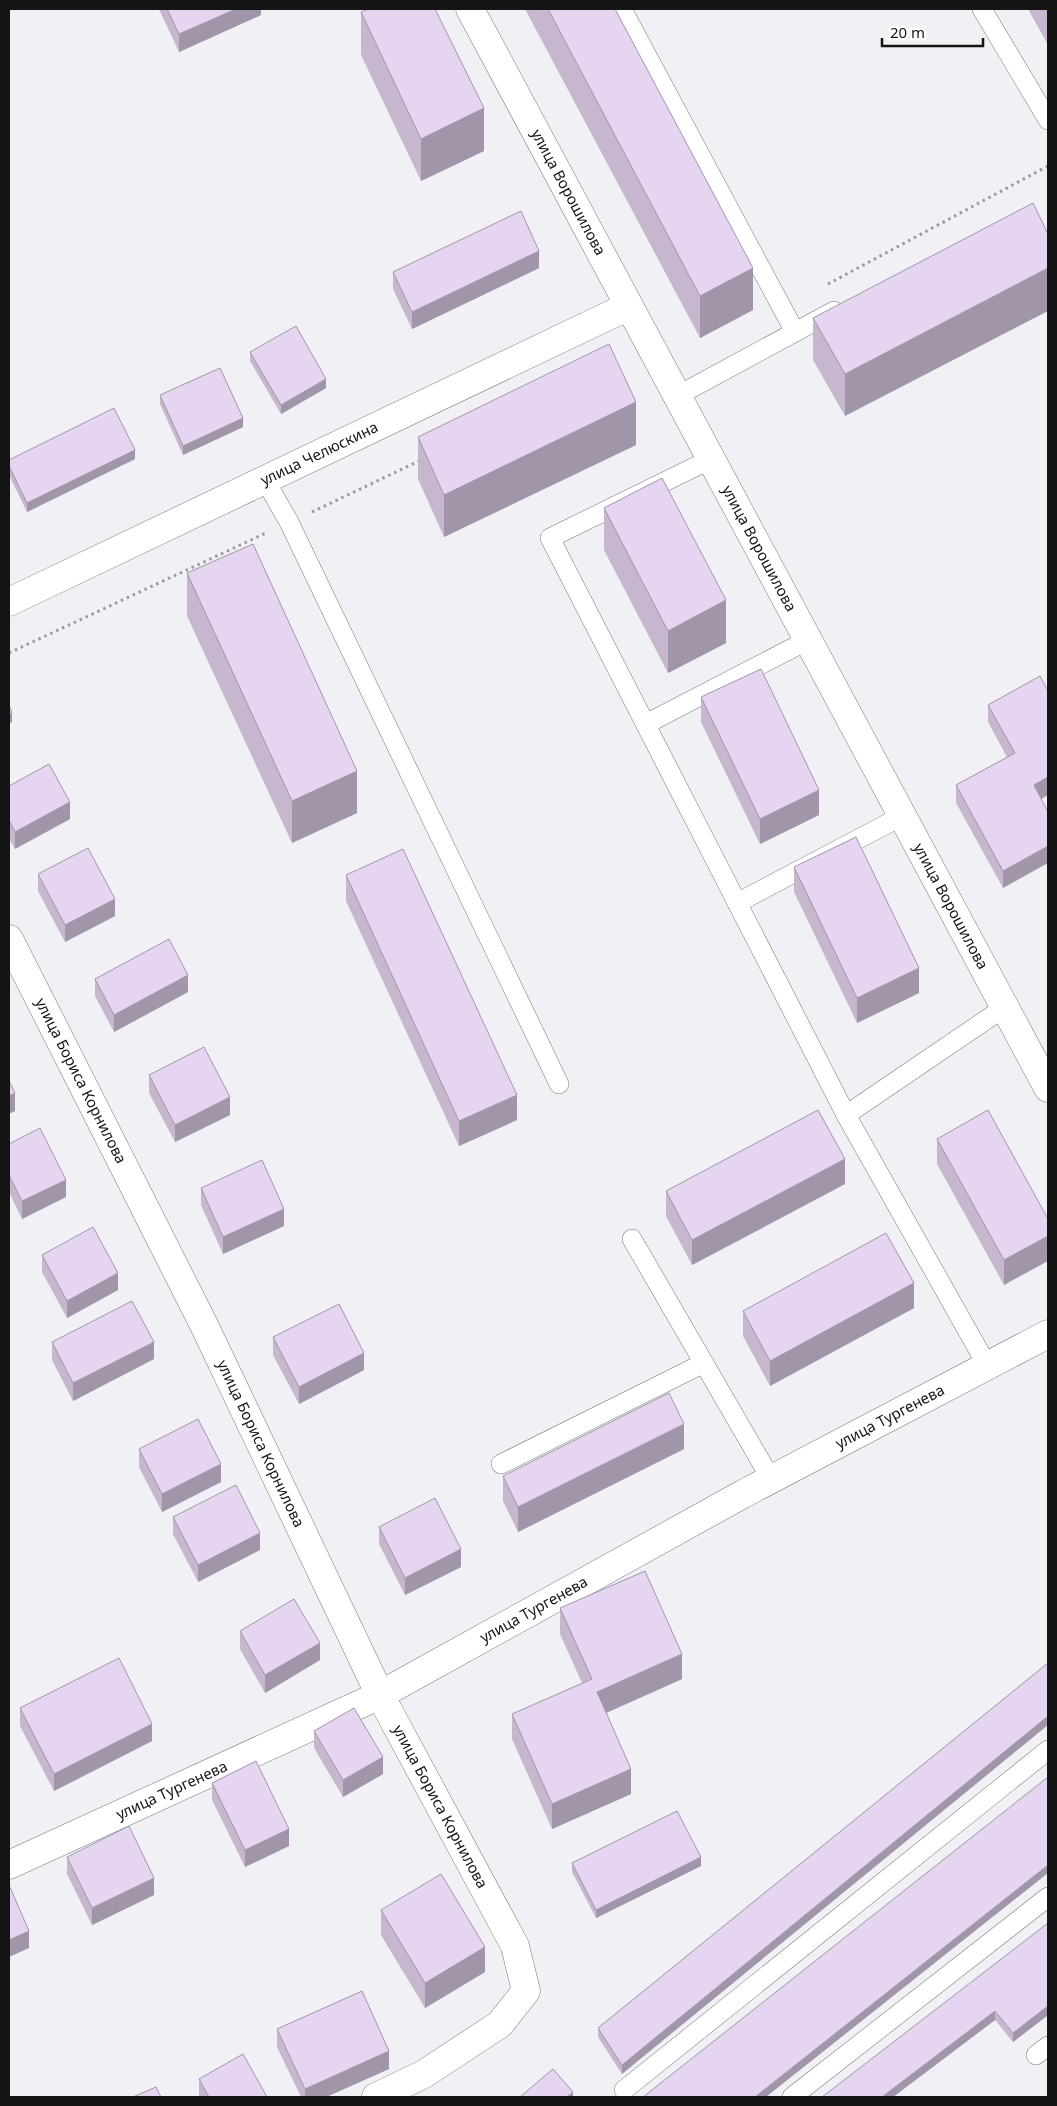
<svg xmlns="http://www.w3.org/2000/svg" width="1057" height="2106" viewBox="0 0 1057 2106" font-family="'Noto Sans',sans-serif">
<style>
.lines{fill:none;stroke-linecap:round;stroke-linejoin:round}
.service-casing{stroke:#79797c;stroke-width:20}
.minor-casing{stroke:#79797c;stroke-width:29}
.path{stroke:#9a9a9d;stroke-width:3;stroke-dasharray:2.5 4;stroke-linecap:butt}
.service{stroke:#fff;stroke-width:19}
.minor{stroke:#fff;stroke-width:28}
.wall{fill:#c6b7cf}
.shaded-wall{fill:#a195a9}
.building{fill:#e6d5f1;stroke:#a195a9}
.labels{text-anchor:middle;stroke-width:4;stroke-linejoin:round;paint-order:stroke}
.street-label{font-size:15px;fill:#141415;stroke:#fff}
</style>
<rect width="100%" height="100%" fill="#f1f1f5"/>
<g class="lines">
<!-- service casing -->
<g class="service-casing">
<g id="service">
<polyline points="622,9 795,332"/>
<polyline points="982,9 1048,120"/>
<polyline points="677,396 834,311"/>
<polyline points="711,459 550,538 846,1115 1005,1007"/>
<polyline points="265,480 289,522 559,1084"/>
<polyline points="646,724 808,640"/>
<polyline points="737,903 902,816"/>
<polyline points="846,1115 988,1367"/>
<polyline points="632,1239 771,1479"/>
<polyline points="501,1464 704,1363"/>
<polyline points="1036,2055 1048,2046"/>
<polyline points="624,2090 1048,1750"/>
<polyline points="792,2097 1048,1897"/>
</g>
</g>
<!-- minor casing -->
<g class="minor-casing">
<g id="minor">
<path id="s1" d="M 470,9 L 1048,1088"/>
<path id="s2" d="M 9,602 L 629,306"/>
<path id="s3" d="M 9,939 L 204,1325 L 380,1695 L 515,1946 L 526,1991 L 500,2024 L 424,2074 L 376,2097"/>
<path id="s4" d="M 9,1865 L 380,1695 L 743,1494 L 1048,1334"/>
</g>
</g>
<!-- path -->
<g class="path">
<polyline points="828,284 1048,166"/>
<polyline points="312,512 419,461"/>
<polyline points="9,653 266,533"/>
</g>
<!-- service -->
<use href="#service" class="service"/>
<!-- minor -->
<use href="#minor" class="minor"/>
</g>
<!-- wall -->
<g class="wall">
<polygon points="159,9 261,9 261,15 179,52"/>
<polygon points="525,9 615,9 753,310 700,338"/>
<polygon points="1028,9 1048,9 1048,45"/>
<polygon points="361,12 484,151 421,181 361,55"/>
<polygon points="1048,234 845,416 813,360 813,318"/>
<polygon points="539,268 412,329 393,289 393,272"/>
<polygon points="250,352 326,388 281,414 250,361"/>
<polygon points="160,395 243,427 183,455 160,404"/>
<polygon points="418,437 636,445 444,537 418,479"/>
<polygon points="135,459 27,512 9,475 9,460"/>
<polygon points="604,508 726,643 668,673 604,550"/>
<polygon points="187,573 357,813 292,843 187,616"/>
<polygon points="1048,691 1048,795 1041,799 1003,888 956,803 956,785 1007,757 988,722 988,705"/>
<polygon points="701,697 819,815 760,844 701,722"/>
<polygon points="9,786 70,819 15,849 9,838"/>
<polygon points="794,867 919,993 857,1023 794,892"/>
<polygon points="38,874 115,916 65,942 38,891"/>
<polygon points="346,875 517,1120 459,1146 346,901"/>
<polygon points="95,979 188,992 114,1032 95,996"/>
<polygon points="149,1075 230,1115 175,1142 149,1093"/>
<polygon points="937,1139 1048,1219 1004,1285 937,1164"/>
<polygon points="9,1144 66,1197 22,1219 9,1192"/>
<polygon points="845,1184 692,1265 666,1216 666,1191"/>
<polygon points="201,1188 284,1226 223,1254 201,1205"/>
<polygon points="42,1255 118,1290 67,1318 42,1272"/>
<polygon points="914,1308 770,1386 743,1336 743,1311"/>
<polygon points="273,1337 364,1370 299,1404 273,1355"/>
<polygon points="52,1342 154,1359 73,1401 52,1360"/>
<polygon points="139,1449 221,1482 162,1512 139,1467"/>
<polygon points="684,1449 518,1532 503,1501 503,1476"/>
<polygon points="173,1517 260,1550 198,1582 173,1534"/>
<polygon points="379,1527 461,1567 405,1595 379,1544"/>
<polygon points="560,1608 682,1679 606,1713 631,1794 552,1829 512,1739 512,1714 582,1683 560,1634"/>
<polygon points="240,1631 320,1660 265,1693 240,1649"/>
<polygon points="1048,1663 622,2074 598,2037 598,2028"/>
<polygon points="20,1708 152,1741 54,1791 20,1726"/>
<polygon points="314,1731 383,1774 343,1797 314,1748"/>
<polygon points="212,1783 289,1846 245,1867 212,1800"/>
<polygon points="67,1857 154,1895 92,1925 67,1874"/>
<polygon points="572,1863 701,1866 596,1918 572,1872"/>
<polygon points="381,1910 485,1972 425,2008 381,1935"/>
<polygon points="1048,1923 1048,2015 1013,2042 995,2020 893,2097"/>
<polygon points="277,2029 389,2069 326,2097 301,2097 277,2047"/>
<polygon points="199,2079 267,2097 199,2097"/>
</g>
<!-- shaded-wall -->
<g class="shaded-wall">
<polygon points="236,9 261,9 261,15 179,52 179,34"/>
<polygon points="484,108 484,151 421,181 421,139"/>
<polygon points="539,251 539,268 412,329 412,312"/>
<polygon points="753,268 753,310 700,338 700,296"/>
<polygon points="1048,268 1048,311 845,416 845,374"/>
<polygon points="326,379 326,388 281,414 281,405"/>
<polygon points="636,402 636,445 444,537 444,495"/>
<polygon points="243,418 243,427 183,455 183,446"/>
<polygon points="135,450 135,459 27,512 27,503"/>
<polygon points="726,600 726,643 668,673 668,631"/>
<polygon points="12,713 12,722 9,724 9,715"/>
<polygon points="357,771 357,813 292,843 292,801"/>
<polygon points="1048,777 1048,795 1034,803 1034,785"/>
<polygon points="819,790 819,815 760,844 760,819"/>
<polygon points="70,802 70,819 15,849 15,832"/>
<polygon points="1048,846 1048,863 1003,888 1003,871"/>
<polygon points="115,899 115,916 65,942 65,925"/>
<polygon points="919,968 919,993 857,1023 857,998"/>
<polygon points="188,975 188,992 114,1032 114,1015"/>
<polygon points="15,1093 15,1111 9,1114 9,1096"/>
<polygon points="517,1095 517,1120 459,1146 459,1121"/>
<polygon points="230,1097 230,1115 175,1142 175,1125"/>
<polygon points="845,1159 845,1184 692,1265 692,1240"/>
<polygon points="66,1180 66,1197 22,1219 22,1201"/>
<polygon points="284,1209 284,1226 223,1254 223,1237"/>
<polygon points="1048,1236 1048,1261 1004,1285 1004,1260"/>
<polygon points="118,1273 118,1290 67,1318 67,1301"/>
<polygon points="914,1283 914,1308 770,1386 770,1361"/>
<polygon points="154,1342 154,1359 73,1401 73,1383"/>
<polygon points="364,1353 364,1370 299,1404 299,1387"/>
<polygon points="684,1424 684,1449 518,1532 518,1507"/>
<polygon points="221,1464 221,1482 162,1512 162,1494"/>
<polygon points="260,1533 260,1550 198,1582 198,1565"/>
<polygon points="461,1549 461,1567 405,1595 405,1578"/>
<polygon points="320,1643 320,1660 265,1693 265,1675"/>
<polygon points="682,1654 682,1679 597,1717 597,1692"/>
<polygon points="1048,1716 1048,1725 622,2074 622,2065"/>
<polygon points="152,1724 152,1741 54,1791 54,1774"/>
<polygon points="383,1757 383,1774 343,1797 343,1780"/>
<polygon points="631,1769 631,1794 552,1829 552,1804"/>
<polygon points="289,1829 289,1846 245,1867 245,1850"/>
<polygon points="701,1857 701,1866 596,1918 596,1910"/>
<polygon points="1048,1865 1048,1873 766,2097 755,2097"/>
<polygon points="154,1878 154,1895 92,1925 92,1908"/>
<polygon points="29,1931 29,1948 9,1957 9,1940"/>
<polygon points="485,1947 485,1972 425,2008 425,1983"/>
<polygon points="1048,2006 1048,2015 1013,2042 1013,2033"/>
<polygon points="995,2011 995,2020 893,2097 882,2097"/>
<polygon points="389,2051 389,2069 326,2097 305,2097 305,2089"/>
<polygon points="573,2092 573,2097 567,2097"/>
</g>
<!-- building -->
<g class="building">
<polygon points="167,9 236,9 179,34"/>
<polygon points="369,9 435,9 484,108 421,139 361,12"/>
<polygon points="548,9 615,9 753,268 700,296"/>
<polygon points="1033,203 1048,234 1048,268 845,374 813,318"/>
<polygon points="521,211 539,251 412,312 393,272"/>
<polygon points="296,326 326,379 281,405 250,352"/>
<polygon points="609,344 636,402 444,495 418,437"/>
<polygon points="220,368 243,418 183,446 160,395"/>
<polygon points="114,408 135,450 27,503 9,466 9,460"/>
<polygon points="662,478 726,600 668,631 604,508"/>
<polygon points="253,544 357,771 292,801 187,573"/>
<polygon points="761,669 819,790 760,819 701,697"/>
<polygon points="1040,676 1048,691 1048,777 1034,785 1048,812 1048,846 1003,871 956,785 1015,753 988,705"/>
<polygon points="9,705 12,713 9,715"/>
<polygon points="49,764 70,802 15,832 9,820 9,786"/>
<polygon points="856,837 919,968 857,998 794,867"/>
<polygon points="88,848 115,899 65,925 38,874"/>
<polygon points="403,849 517,1095 459,1121 346,875"/>
<polygon points="169,939 188,975 114,1015 95,979"/>
<polygon points="204,1047 230,1097 175,1125 149,1075"/>
<polygon points="9,1081 15,1093 9,1096"/>
<polygon points="818,1110 845,1159 692,1240 666,1191"/>
<polygon points="988,1110 1048,1219 1048,1236 1004,1260 937,1139"/>
<polygon points="40,1128 66,1180 22,1201 9,1175 9,1144"/>
<polygon points="262,1160 284,1209 223,1237 201,1188"/>
<polygon points="93,1227 118,1273 67,1301 42,1255"/>
<polygon points="886,1233 914,1283 770,1361 743,1311"/>
<polygon points="132,1301 154,1342 73,1383 52,1342"/>
<polygon points="339,1304 364,1353 299,1387 273,1337"/>
<polygon points="669,1393 684,1424 518,1507 503,1476"/>
<polygon points="198,1419 221,1464 162,1494 139,1449"/>
<polygon points="236,1485 260,1533 198,1565 173,1517"/>
<polygon points="435,1498 461,1549 405,1578 379,1527"/>
<polygon points="645,1571 682,1654 597,1692 631,1769 552,1804 512,1714 592,1679 560,1608"/>
<polygon points="294,1599 320,1643 265,1675 240,1631"/>
<polygon points="119,1658 152,1724 54,1774 20,1708"/>
<polygon points="1048,1663 1048,1716 622,2065 598,2028"/>
<polygon points="354,1708 383,1757 343,1780 314,1731"/>
<polygon points="256,1761 289,1829 245,1850 212,1783"/>
<polygon points="1048,1777 1048,1865 755,2097 643,2097"/>
<polygon points="677,1811 701,1857 596,1910 572,1863"/>
<polygon points="129,1826 154,1878 92,1908 67,1857"/>
<polygon points="441,1874 485,1947 425,1983 381,1910"/>
<polygon points="9,1885 29,1931 9,1940"/>
<polygon points="1048,1923 1048,2006 1013,2033 995,2011 882,2097 822,2097"/>
<polygon points="362,1991 389,2051 305,2089 277,2029"/>
<polygon points="243,2054 267,2097 209,2097 199,2079"/>
<polygon points="553,2069 573,2092 567,2097 520,2097"/>
<polygon points="156,2087 161,2097 133,2097"/>
</g>
<g class="labels">
<!-- street labels -->
<g class="street-label">
<text dy="5" stroke="none"><textPath href="#s1" startOffset="208">улица Ворошилова</textPath></text>
<text dy="5" stroke="none"><textPath href="#s2" startOffset="344">улица Челюскина</textPath></text>
<text dy="5" stroke="none"><textPath href="#s1" startOffset="612">улица Ворошилова</textPath></text>
<text dy="5" stroke="none"><textPath href="#s1" startOffset="1018">улица Ворошилова</textPath></text>
<text dy="5" stroke="none"><textPath href="#s3" startOffset="159">улица Бориса Корнилова</textPath></text>
<text dy="5" stroke="none"><textPath href="#s4" startOffset="989">улица Тургенева</textPath></text>
<text dy="5" stroke="none"><textPath href="#s3" startOffset="564">улица Бориса Корнилова</textPath></text>
<text dy="5" stroke="none"><textPath href="#s4" startOffset="584">улица Тургенева</textPath></text>
<text dy="5" stroke="none"><textPath href="#s4" startOffset="179">улица Тургенева</textPath></text>
<text dy="5" stroke="none"><textPath href="#s3" startOffset="969">улица Бориса Корнилова</textPath></text>
</g>
</g>
<!-- border -->
<rect width="1057" height="2106" fill="none" stroke="#141415" stroke-width="20"/>
<!-- scale -->
<path d="M882 38v8h101v-8" fill="none" stroke="#141415" stroke-width="2.5"/>
<text x="890" y="38" font-size="15" fill="#141415" stroke="#ffffff" stroke-width="4" paint-order="stroke">20 m</text>
</svg>
